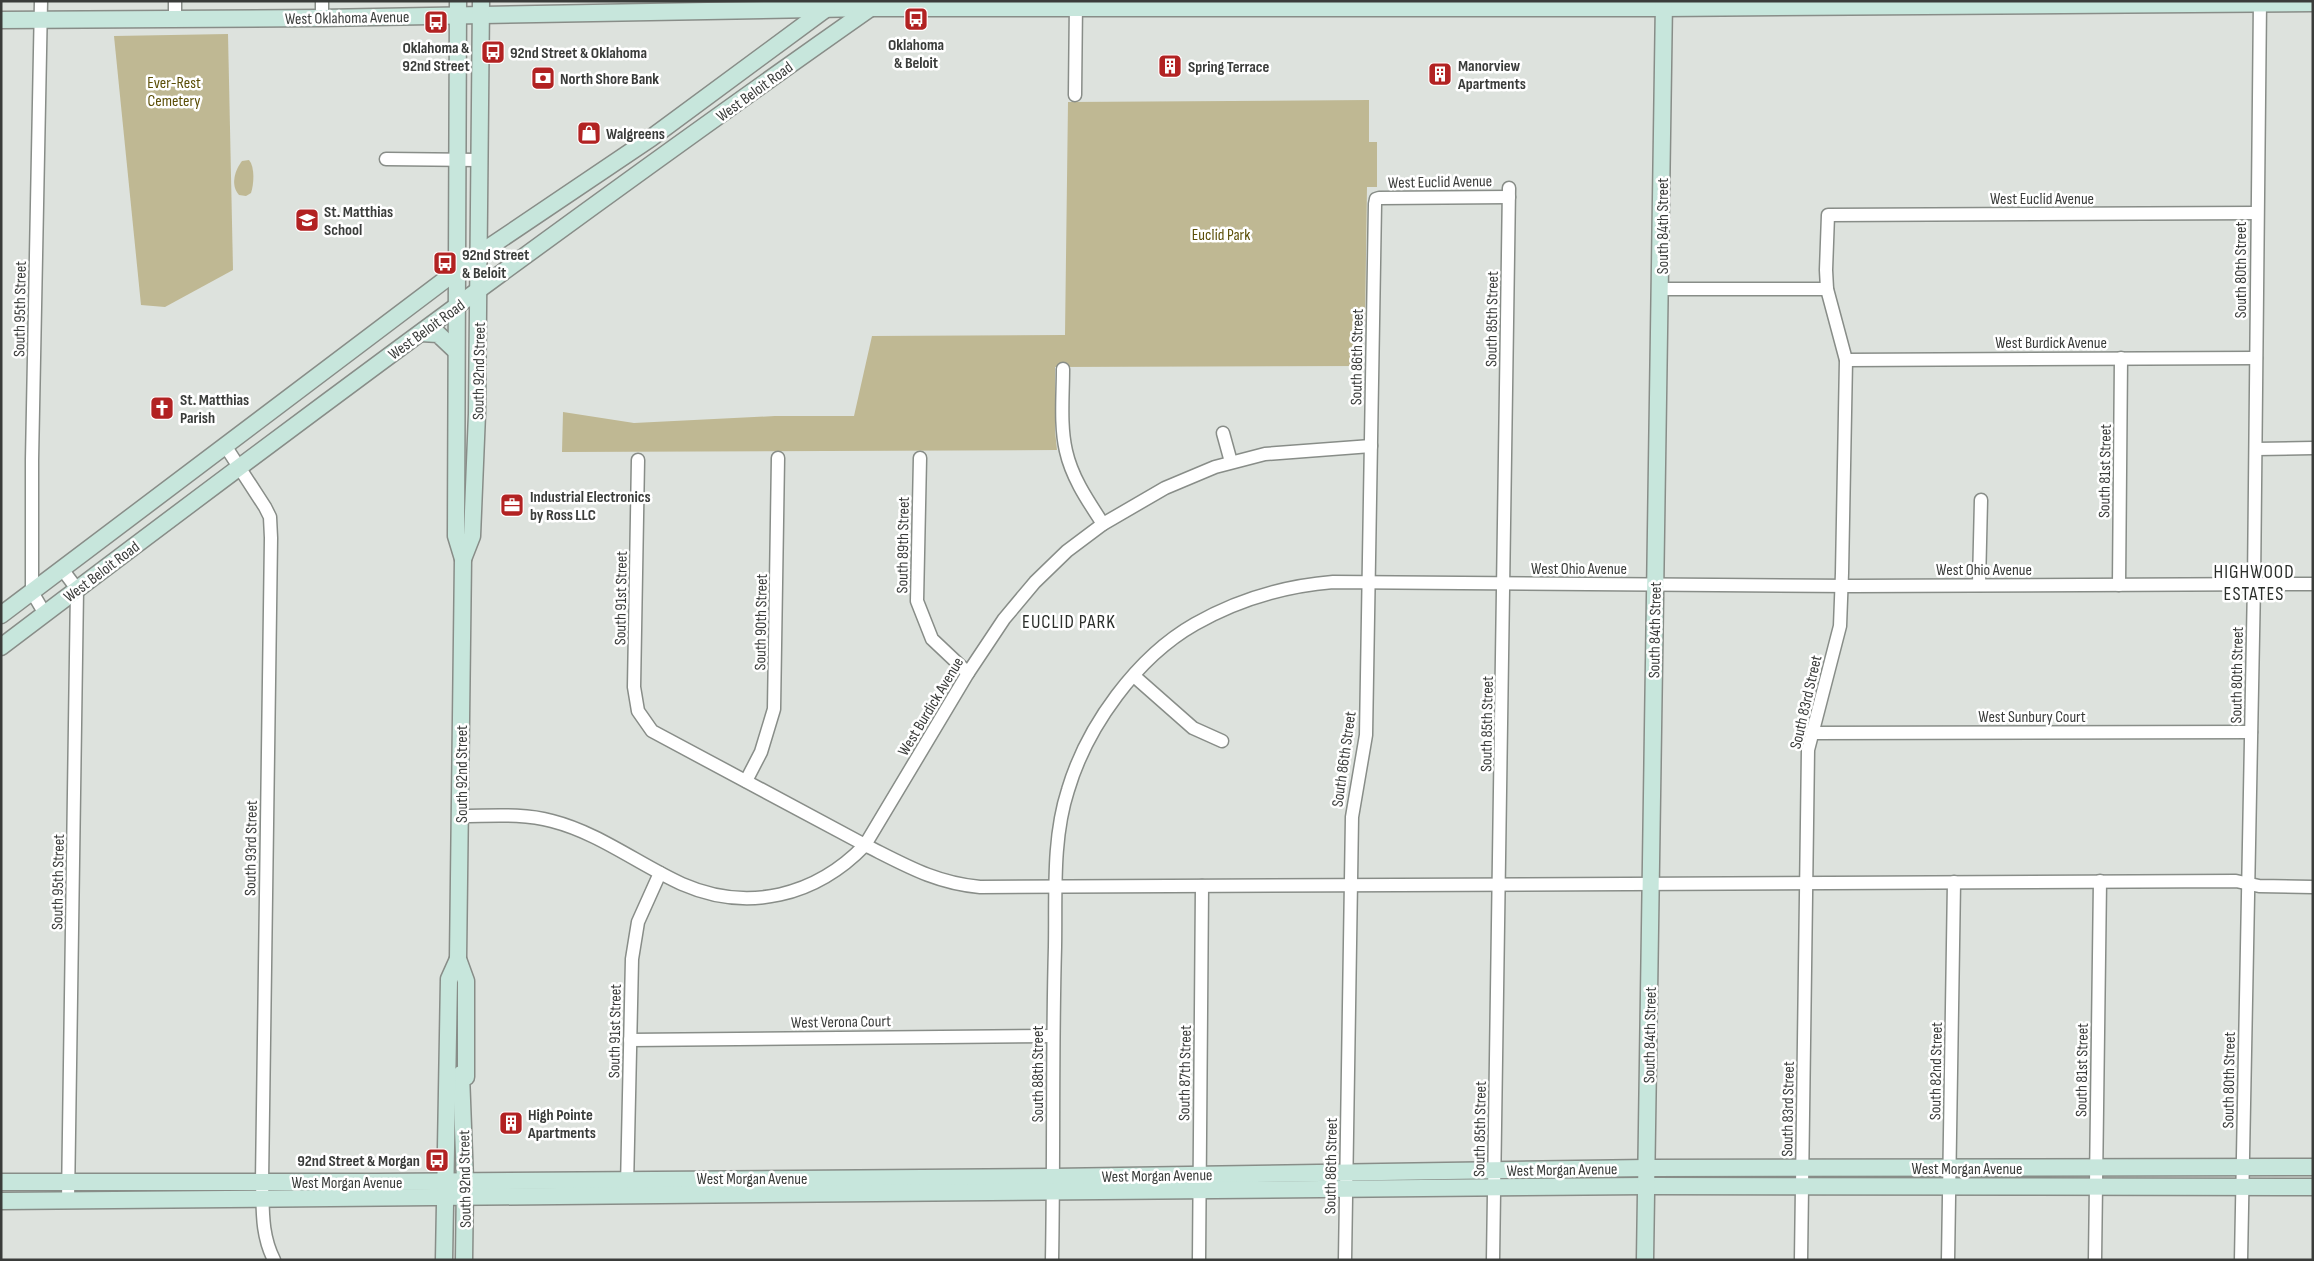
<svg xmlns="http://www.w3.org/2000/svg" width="2314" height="1261" viewBox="0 0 2314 1261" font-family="'Sofia Sans Condensed',sans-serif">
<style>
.green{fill:#bfb893}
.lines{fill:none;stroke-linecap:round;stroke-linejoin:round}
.street-casing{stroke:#888d88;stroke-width:15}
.secondary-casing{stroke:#888d88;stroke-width:19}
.street{stroke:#fff;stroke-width:12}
.secondary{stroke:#c7e6dc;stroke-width:16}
.labels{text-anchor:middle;stroke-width:5;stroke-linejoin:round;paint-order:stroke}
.street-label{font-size:16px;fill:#3a3c3a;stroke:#fff}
.poi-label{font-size:16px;font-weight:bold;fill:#3a3c3a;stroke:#fff;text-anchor:start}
.park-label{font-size:16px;fill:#5b4e07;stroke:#fff}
.quarter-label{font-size:19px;letter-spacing:1px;fill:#2a2e2a;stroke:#fff}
</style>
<rect width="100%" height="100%" fill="#dde2dd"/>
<!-- green -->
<g class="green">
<polygon points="228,34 233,270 165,307 141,305 114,36"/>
<polygon points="1369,100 1369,142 1377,142 1377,187 1367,187 1365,321 1361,322 1361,366 1055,367 1055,431 1057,450 562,452 563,412 634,423 775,416 854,416 872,336 1065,335 1068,102"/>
<path d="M 249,160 C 255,167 254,184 251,193 L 246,196 L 239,195 C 230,185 235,170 242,161 Z"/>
</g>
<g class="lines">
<!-- street casing -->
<g class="street-casing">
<g id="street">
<polyline points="41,1 32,460 32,592 45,614"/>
<polyline points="175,1 175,19"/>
<polyline points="322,1 322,18"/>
<polyline points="1075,95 1076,1"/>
<polyline points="386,159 480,160"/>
<polyline points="1661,289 1827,289"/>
<polyline points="1846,360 2256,358"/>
<path d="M 1063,369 C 1063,396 1060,425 1066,451 C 1072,478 1088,501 1103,524"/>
<polyline points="1223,433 1231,462"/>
<path d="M 226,447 L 265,507 L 270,517 L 271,538 L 262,1182 C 263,1210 261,1234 274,1260"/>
<polyline points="2256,449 2313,448"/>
<polyline points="920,458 917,601 932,639 968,673"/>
<polyline points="638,460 634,687 638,711 652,731 865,845 968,673 1004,619 1035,582 1067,551 1103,524 1165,488 1215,467 1265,454 1371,446"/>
<polyline points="62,569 77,589 68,1201"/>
<polyline points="1979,584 1981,500"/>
<polyline points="2119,585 2121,358"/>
<polyline points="1134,676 1193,728 1222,741"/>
<polyline points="1812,733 2251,732"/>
<polyline points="746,781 761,752 774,709 778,458"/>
<path d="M 461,816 C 491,816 523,813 552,821 C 599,833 638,864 682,884 C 748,913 816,896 865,845 C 905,865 935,883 980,887 L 2236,881 L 2259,886 L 2313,887"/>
<polyline points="630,1040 1053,1036"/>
<polyline points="627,1187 632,959 638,922 660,873"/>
<path d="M 1052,1260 C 1054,1156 1052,1051 1055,947 C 1056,895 1052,839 1068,790 C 1087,726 1137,657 1195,624 C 1237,600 1285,586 1333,582 L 1853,586 L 2313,584"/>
<polyline points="1199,1260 1202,886"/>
<polyline points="1345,1260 1352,817 1366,735 1375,204 1376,199 1379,198 1509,197"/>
<polyline points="1493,1260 1509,188"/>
<polyline points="1801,1260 1808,750 1840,626 1842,573 1846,360 1827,289 1826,270 1828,215 2257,213"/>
<polyline points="1948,1260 1954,882"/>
<polyline points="2095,1260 2100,881"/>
<polyline points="2241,1260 2254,584 2260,1"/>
</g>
</g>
<!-- secondary casing -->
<g class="secondary-casing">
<g id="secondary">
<polyline points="458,1 456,536 463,559 458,959 466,981 466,1077 461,1074 465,1181 464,1260"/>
<polyline points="1,20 322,18 870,8 1664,8 2313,3"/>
<polyline points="421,333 438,334 456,351"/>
<polyline points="463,559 472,536 477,414 481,1"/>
<polyline points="1,615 479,254 651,138 827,8"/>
<path d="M 1,647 C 288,429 577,214 872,7"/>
<polyline points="1,1182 376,1182 1053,1177 1647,1168 2313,1167"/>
<polyline points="1,1201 1646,1186 2313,1187"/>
<polyline points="444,1260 449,979 458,959"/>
<polyline points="1645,1260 1664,1"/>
</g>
</g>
<!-- street -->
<use href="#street" class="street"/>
<!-- secondary -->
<use href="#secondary" class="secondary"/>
</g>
<!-- icons -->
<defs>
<g id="bus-square" transform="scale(1.25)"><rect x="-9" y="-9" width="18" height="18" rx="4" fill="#b22222" stroke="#fff"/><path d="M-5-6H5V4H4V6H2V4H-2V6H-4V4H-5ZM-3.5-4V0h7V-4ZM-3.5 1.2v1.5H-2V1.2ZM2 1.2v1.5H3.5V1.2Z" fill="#fff"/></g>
<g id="building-square" transform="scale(1.25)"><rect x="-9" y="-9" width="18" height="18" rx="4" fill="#b22222" stroke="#fff"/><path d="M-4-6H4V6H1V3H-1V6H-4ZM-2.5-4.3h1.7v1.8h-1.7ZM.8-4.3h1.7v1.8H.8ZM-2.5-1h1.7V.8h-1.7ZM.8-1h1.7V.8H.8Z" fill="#fff"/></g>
<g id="bank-square" transform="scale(1.25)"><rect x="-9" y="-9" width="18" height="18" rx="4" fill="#b22222" stroke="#fff"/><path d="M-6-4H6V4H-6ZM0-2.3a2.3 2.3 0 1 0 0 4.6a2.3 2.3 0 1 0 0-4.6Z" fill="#fff"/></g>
<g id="shop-square" transform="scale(1.25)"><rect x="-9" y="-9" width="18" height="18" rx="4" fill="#b22222" stroke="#fff"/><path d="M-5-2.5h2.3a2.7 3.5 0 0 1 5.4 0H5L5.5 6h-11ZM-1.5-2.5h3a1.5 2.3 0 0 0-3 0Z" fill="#fff"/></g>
<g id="school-square" transform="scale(1.25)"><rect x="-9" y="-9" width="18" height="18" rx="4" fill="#b22222" stroke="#fff"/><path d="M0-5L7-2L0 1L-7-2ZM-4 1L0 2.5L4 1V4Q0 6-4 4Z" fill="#fff"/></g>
<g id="church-square" transform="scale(1.25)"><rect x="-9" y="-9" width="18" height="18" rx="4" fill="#b22222" stroke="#fff"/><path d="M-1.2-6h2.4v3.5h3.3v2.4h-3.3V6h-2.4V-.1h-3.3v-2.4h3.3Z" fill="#fff"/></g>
<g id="office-square" transform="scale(1.25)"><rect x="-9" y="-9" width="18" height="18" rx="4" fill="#b22222" stroke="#fff"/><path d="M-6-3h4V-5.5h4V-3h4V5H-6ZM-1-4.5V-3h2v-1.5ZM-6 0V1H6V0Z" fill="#fff"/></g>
</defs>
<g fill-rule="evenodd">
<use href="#bus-square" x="916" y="19"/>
<use href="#bus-square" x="436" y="22"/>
<use href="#bus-square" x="493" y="52"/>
<use href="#building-square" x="1170" y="66"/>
<use href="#building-square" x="1440" y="74"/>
<use href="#bank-square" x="543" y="78"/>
<use href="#shop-square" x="589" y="133"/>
<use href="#school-square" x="307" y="220"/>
<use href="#bus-square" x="445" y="263"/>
<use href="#church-square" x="162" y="408"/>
<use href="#office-square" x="512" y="505"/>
<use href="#building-square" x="511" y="1123"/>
<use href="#bus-square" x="437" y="1160"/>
</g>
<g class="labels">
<!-- street labels -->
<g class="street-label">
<text transform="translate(347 17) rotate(-1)" y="6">West Oklahoma Avenue</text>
<text transform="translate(754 91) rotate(-36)" y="6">West Beloit Road</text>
<text transform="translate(1440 181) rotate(-1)" y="6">West Euclid Avenue</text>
<text x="2042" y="204">West Euclid Avenue</text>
<text transform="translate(1662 226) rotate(-90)" y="6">South 84th Street</text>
<text transform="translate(2240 270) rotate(-90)" y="6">South 80th Street</text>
<text transform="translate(19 309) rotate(-89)" y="6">South 95th Street</text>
<text transform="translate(1491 319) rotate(-89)" y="6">South 85th Street</text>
<text transform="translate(426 329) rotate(-36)" y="6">West Beloit Road</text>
<text x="2051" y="348">West Burdick Avenue</text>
<text transform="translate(1356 357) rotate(-89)" y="6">South 86th Street</text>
<text transform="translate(478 371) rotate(-89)" y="6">South 92nd Street</text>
<text transform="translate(2104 471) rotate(-89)" y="6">South 81st Street</text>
<text transform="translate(902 545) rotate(-89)" y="6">South 89th Street</text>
<text x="1579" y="574">West Ohio Avenue</text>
<text x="1984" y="575">West Ohio Avenue</text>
<text transform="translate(101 571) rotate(-37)" y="6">West Beloit Road</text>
<text transform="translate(620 598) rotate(-89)" y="6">South 91st Street</text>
<text transform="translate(760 622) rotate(-89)" y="6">South 90th Street</text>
<text transform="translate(1654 630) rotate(-89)" y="6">South 84th Street</text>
<text transform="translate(2236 675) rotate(-89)" y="6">South 80th Street</text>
<text transform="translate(1805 702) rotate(-77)" y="6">South 83rd Street</text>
<text transform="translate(930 706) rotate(-59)" y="6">West Burdick Avenue</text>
<text x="2032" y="722">West Sunbury Court</text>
<text transform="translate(1486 724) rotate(-89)" y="6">South 85th Street</text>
<text transform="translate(1343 759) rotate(-82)" y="6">South 86th Street</text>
<text transform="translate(461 774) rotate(-90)" y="6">South 92nd Street</text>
<text transform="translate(250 848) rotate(-89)" y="6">South 93rd Street</text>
<text transform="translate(57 882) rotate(-89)" y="6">South 95th Street</text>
<text transform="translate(841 1021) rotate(-1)" y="6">West Verona Court</text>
<text transform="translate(614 1031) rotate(-89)" y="6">South 91st Street</text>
<text transform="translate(1649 1035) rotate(-89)" y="6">South 84th Street</text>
<text transform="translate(2081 1070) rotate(-89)" y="6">South 81st Street</text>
<text transform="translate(1935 1071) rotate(-89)" y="6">South 82nd Street</text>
<text transform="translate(1184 1073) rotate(-89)" y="6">South 87th Street</text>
<text transform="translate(1037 1074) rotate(-90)" y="6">South 88th Street</text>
<text transform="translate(2228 1080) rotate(-89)" y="6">South 80th Street</text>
<text transform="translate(1787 1109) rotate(-89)" y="6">South 83rd Street</text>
<text transform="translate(1479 1129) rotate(-89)" y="6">South 85th Street</text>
<text transform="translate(1330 1166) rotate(-89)" y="6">South 86th Street</text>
<text x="1967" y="1174">West Morgan Avenue</text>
<text transform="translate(1562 1169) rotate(-1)" y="6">West Morgan Avenue</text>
<text transform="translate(1157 1175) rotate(-1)" y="6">West Morgan Avenue</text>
<text x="752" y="1184">West Morgan Avenue</text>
<text transform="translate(464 1179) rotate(-91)" y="6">South 92nd Street</text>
<text x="347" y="1188">West Morgan Avenue</text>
</g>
<!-- poi labels -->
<g class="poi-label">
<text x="916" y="50" text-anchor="middle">Oklahoma<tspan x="916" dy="18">&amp; Beloit</tspan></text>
<text x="436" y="53" text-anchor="middle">Oklahoma &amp;<tspan x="436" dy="18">92nd Street</tspan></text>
<text x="510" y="58">92nd Street &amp; Oklahoma</text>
<text x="1458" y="71">Manorview<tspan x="1458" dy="18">Apartments</tspan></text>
<text x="1188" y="72">Spring Terrace</text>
<text x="560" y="84">North Shore Bank</text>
<text x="606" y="139">Walgreens</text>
<text x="324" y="217">St. Matthias<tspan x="324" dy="18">School</tspan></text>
<text x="462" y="260">92nd Street<tspan x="462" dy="18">&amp; Beloit</tspan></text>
<text x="180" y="405">St. Matthias<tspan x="180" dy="18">Parish</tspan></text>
<text x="530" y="502">Industrial Electronics<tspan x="530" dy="18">by Ross LLC</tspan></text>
<text x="528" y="1120">High Pointe<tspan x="528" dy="18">Apartments</tspan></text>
<text x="420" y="1166" text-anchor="end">92nd Street &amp; Morgan</text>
</g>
<!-- park labels -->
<g class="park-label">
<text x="174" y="88">Ever-Rest<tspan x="174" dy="18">Cemetery</tspan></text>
<text x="1221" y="240">Euclid Park</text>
</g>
<!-- quarter labels -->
<g class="quarter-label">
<text x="2254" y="578">HIGHWOOD<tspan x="2254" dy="22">ESTATES</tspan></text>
<text x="1069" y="628">EUCLID PARK</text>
</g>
</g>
<!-- border -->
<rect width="2314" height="1261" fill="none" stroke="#3a3c3a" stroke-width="5"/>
</svg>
